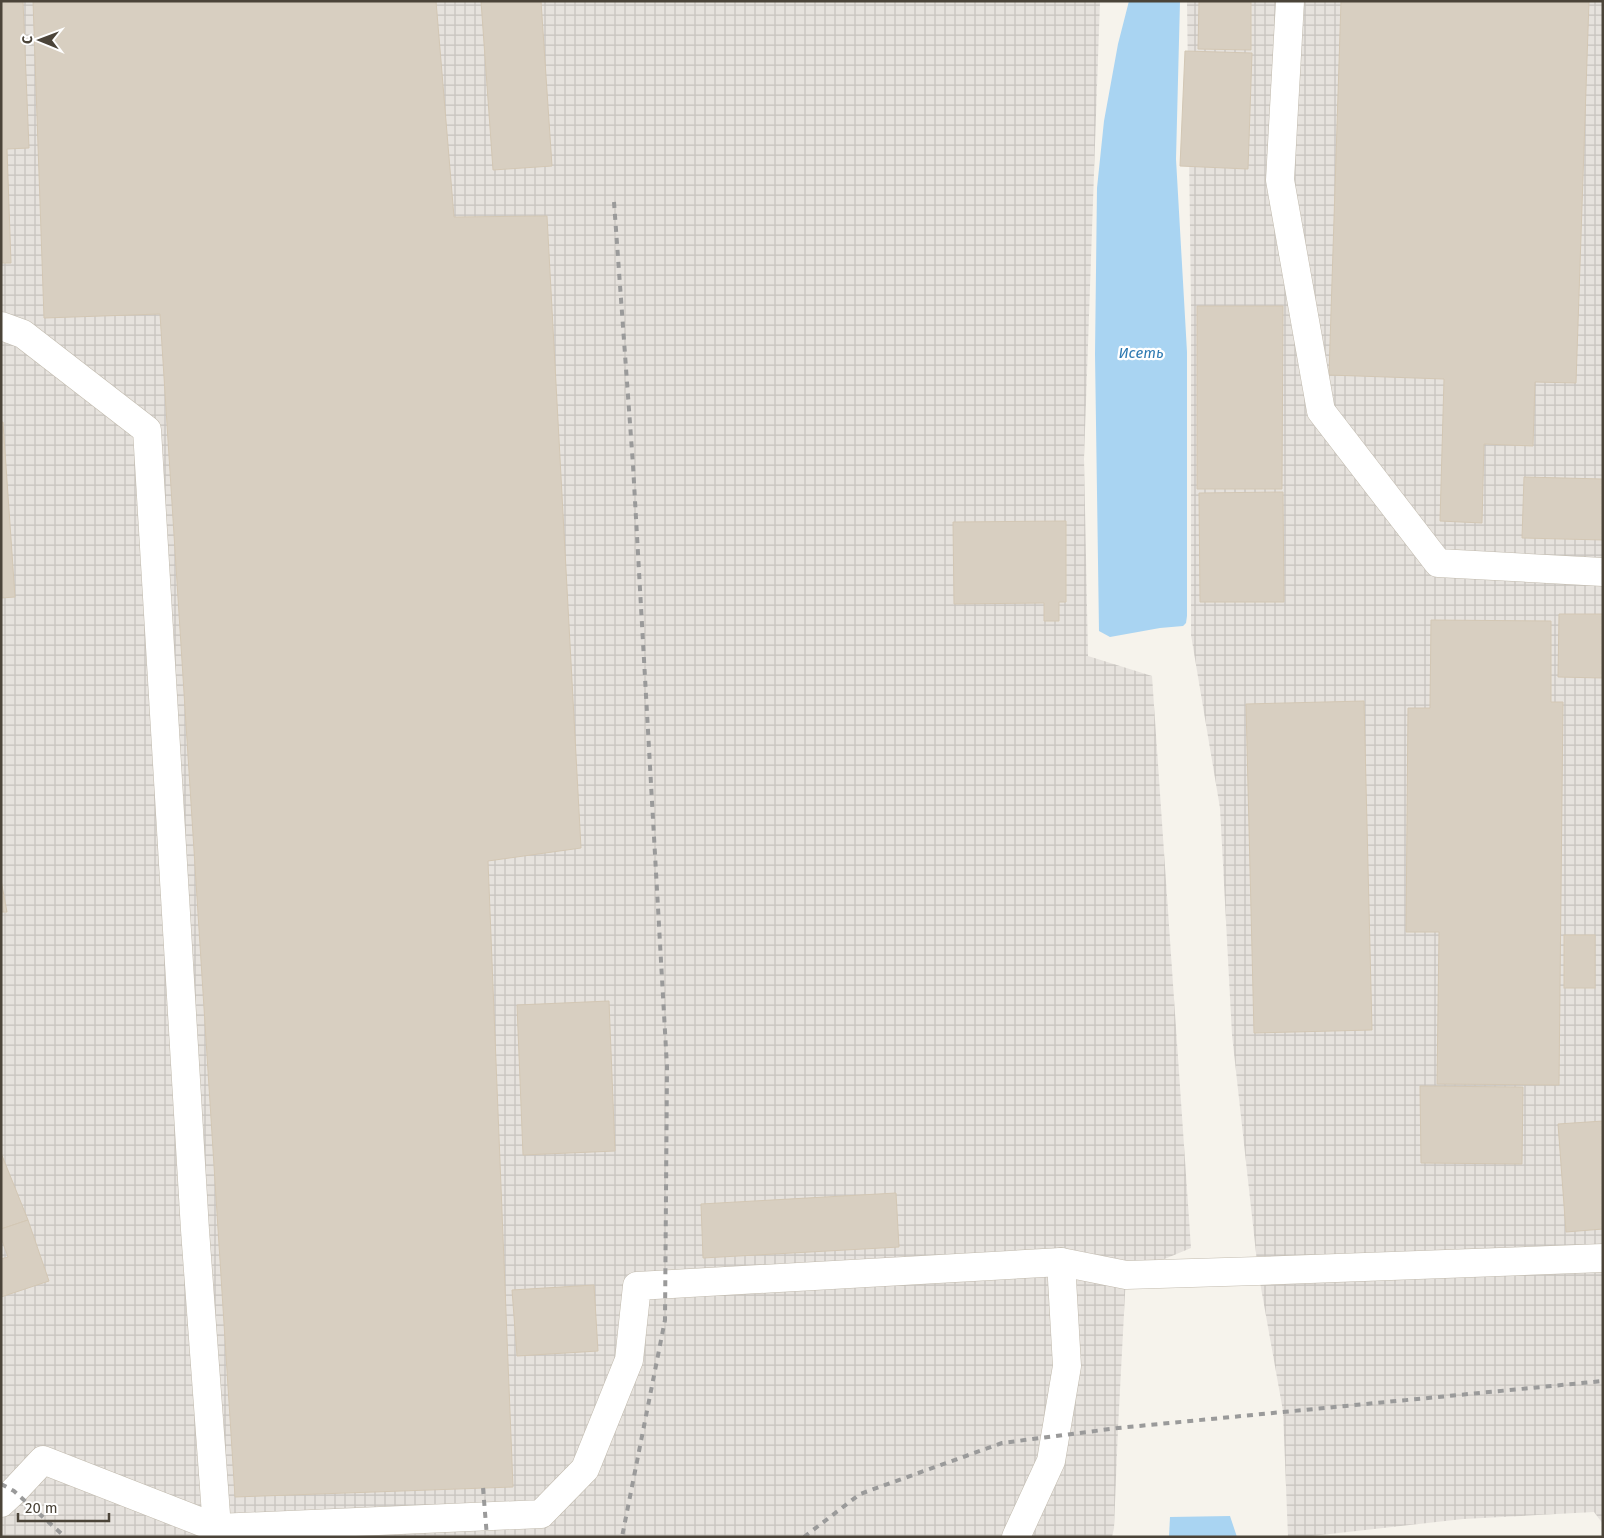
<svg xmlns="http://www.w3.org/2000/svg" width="1604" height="1538" viewBox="0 0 1604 1538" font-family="'Fira Sans',sans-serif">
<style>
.industrial{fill:url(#industrial-grid)}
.water{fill:#a9d4f2}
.building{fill:#d8cfc1;stroke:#d3c7b4}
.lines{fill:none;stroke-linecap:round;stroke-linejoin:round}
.minor-casing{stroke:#c2bbae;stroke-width:29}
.minor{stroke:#fff;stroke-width:28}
.rail{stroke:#9a9a9a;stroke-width:4;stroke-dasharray:6 6;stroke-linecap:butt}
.labels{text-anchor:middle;stroke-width:4.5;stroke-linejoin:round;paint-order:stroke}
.water-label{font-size:15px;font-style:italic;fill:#2e7ab2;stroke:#fff}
</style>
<defs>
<pattern id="industrial-grid" width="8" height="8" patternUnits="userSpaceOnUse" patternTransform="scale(1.25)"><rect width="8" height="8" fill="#e6e2dd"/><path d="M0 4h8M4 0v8" fill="none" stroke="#c7c3be"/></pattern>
</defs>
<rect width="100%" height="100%" fill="#f6f3ec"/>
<!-- industrial -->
<g class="industrial">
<polygon points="1,1 1100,1 1084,459 1088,656 1152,676 1191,1248 1126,1275 1118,1428 1114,1528 1112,1537 1,1537"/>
<polygon points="1187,1 1603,1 1603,1524 1594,1512 1463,1519 1303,1537 1288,1537 1283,1411 1258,1271 1232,1035 1220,808 1191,635 1191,306"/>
</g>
<!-- water -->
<g class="water">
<polygon points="1129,1 1180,1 1176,159 1187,352 1187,616 1186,623 1183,626 1160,628 1110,637 1099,631 1095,354 1097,188 1104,121 1118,44"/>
<polygon points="1230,1516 1237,1537 1169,1537 1170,1517"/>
</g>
<!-- building -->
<g class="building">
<polygon points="1,1 23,1 29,148 7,149 11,263 1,263"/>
<polygon points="33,1 436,1 454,217 547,216 581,848 488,861 513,1487 235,1497 160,314 44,318"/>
<polygon points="481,1 541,1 552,166 493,170"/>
<polygon points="1199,1 1251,1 1251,50 1198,49"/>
<polygon points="1341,1 1589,1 1576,383 1535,382 1533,446 1484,444 1482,523 1440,521 1444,379 1329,375"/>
<polygon points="1185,51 1252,53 1248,169 1180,166"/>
<polygon points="1197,306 1283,306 1282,489 1197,489"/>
<polygon points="1,422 3,422 15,597 1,598"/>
<polygon points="1524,477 1603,479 1603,540 1522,538"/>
<polygon points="1283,492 1284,602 1200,602 1199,493"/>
<polygon points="1066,521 1066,602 1059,602 1059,621 1044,621 1044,603 954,604 953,522"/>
<polygon points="1559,614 1603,614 1603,678 1558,677"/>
<polygon points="1431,620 1551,621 1551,702 1563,702 1559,1085 1437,1084 1439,932 1406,932 1408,708 1430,708"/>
<polygon points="1364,701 1372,1030 1254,1033 1246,704"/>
<polygon points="1,880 7,912 1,912"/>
<rect x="1564" y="935" width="31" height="53"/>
<polygon points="609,1001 615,1151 523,1155 517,1005"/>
<polygon points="1420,1086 1523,1087 1522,1164 1421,1163"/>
<polygon points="1603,1121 1603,1229 1566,1232 1558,1124"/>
<polygon points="1,1153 28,1220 1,1229"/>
<polygon points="896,1193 899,1247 703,1258 701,1204"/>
<polygon points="28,1220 49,1281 1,1297 1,1259 8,1257 1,1238 1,1229"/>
<polygon points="594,1285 598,1351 517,1356 512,1290"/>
</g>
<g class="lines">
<!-- minor casing -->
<g class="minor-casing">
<g id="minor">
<polyline points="1290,1 1280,180 1321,411 1438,563 1603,572"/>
<polyline points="1,326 23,334 147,430 195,1230 217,1528"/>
<polyline points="1,1503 14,1491 43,1460 217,1528 541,1514 585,1469 629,1360 637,1286 1061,1262 1126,1275 1258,1271 1603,1258"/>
<polyline points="1016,1537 1051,1461 1067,1366 1061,1262"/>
</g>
</g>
<!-- minor -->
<use href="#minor" class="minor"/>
<!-- rail -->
<g class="rail">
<polyline points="614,202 633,465 667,1067 665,1320 622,1537"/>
<polyline points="1,1484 14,1491 65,1537"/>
<polyline points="483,1488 487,1537"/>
<polyline points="804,1537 860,1494 1002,1443 1118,1428 1603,1381"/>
</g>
</g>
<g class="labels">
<!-- water labels -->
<g class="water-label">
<text x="1141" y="358">Исеть</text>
</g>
</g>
<!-- border -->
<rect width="1604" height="1538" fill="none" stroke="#4b4439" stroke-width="5"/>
<!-- north arrow -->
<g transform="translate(40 40) rotate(271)" stroke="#ffffff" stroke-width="4" paint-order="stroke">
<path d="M0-4L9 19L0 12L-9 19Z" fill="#4b4439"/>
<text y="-8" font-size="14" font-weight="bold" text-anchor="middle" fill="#4b4439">С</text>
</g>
<!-- scale -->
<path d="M18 1513v8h91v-8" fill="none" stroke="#4b4439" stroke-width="2.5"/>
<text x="25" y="1513" font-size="15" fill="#4b4439" stroke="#ffffff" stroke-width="4" paint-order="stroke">20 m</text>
</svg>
